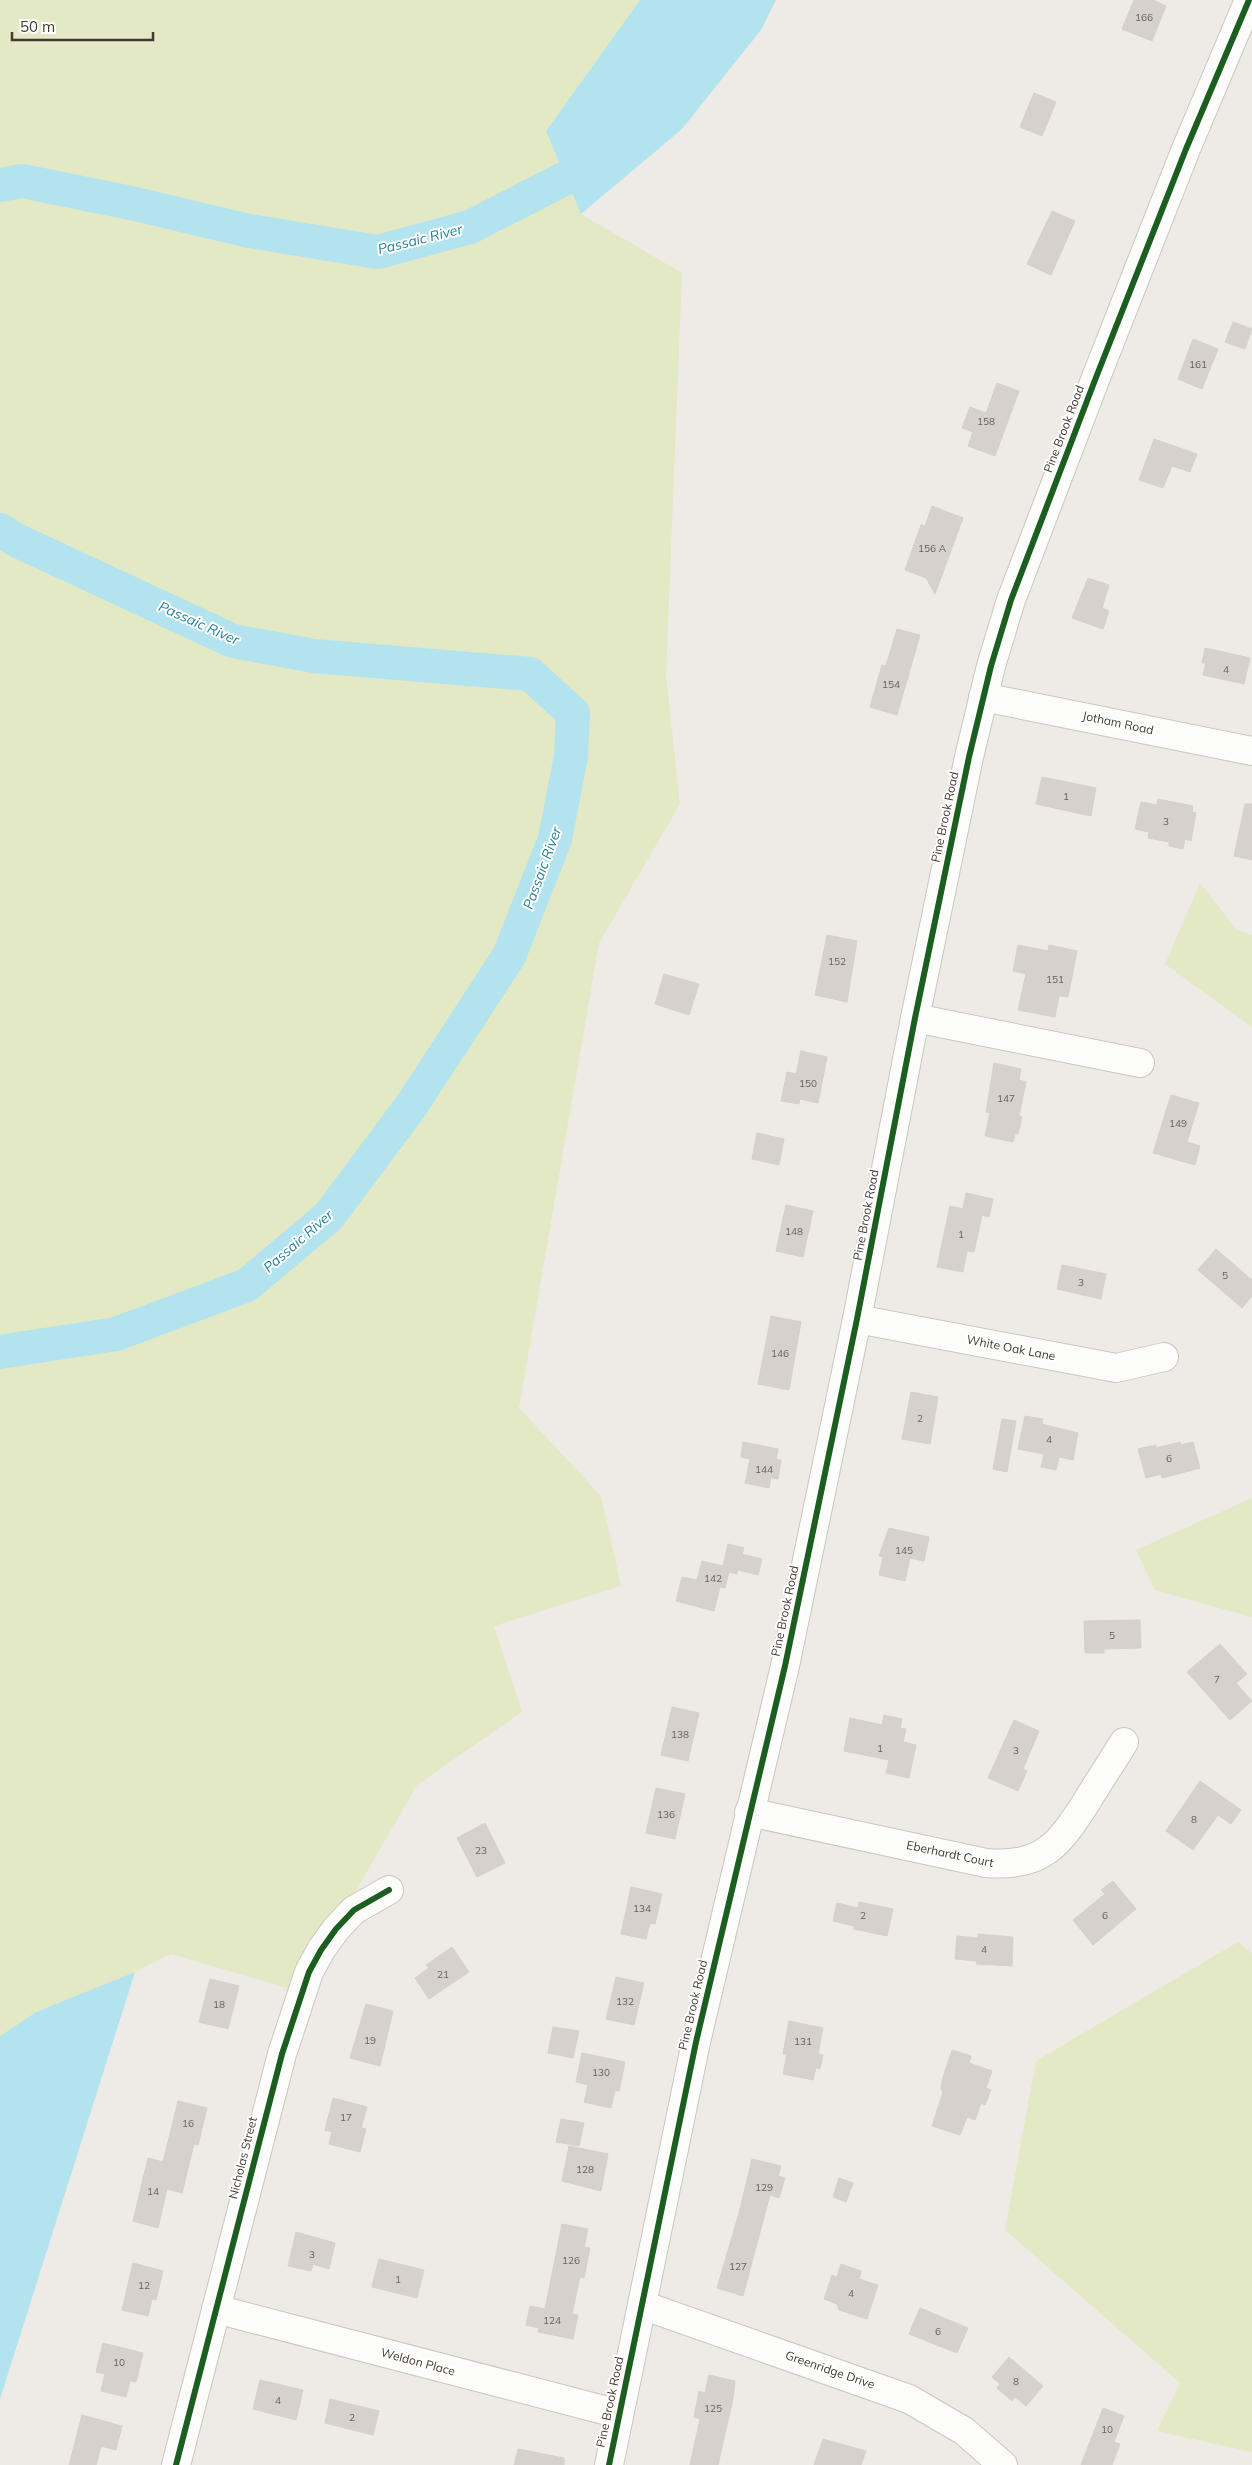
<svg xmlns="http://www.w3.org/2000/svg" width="1252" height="2465" viewBox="0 0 1252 2465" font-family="Mulish,sans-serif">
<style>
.green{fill:#e2e9c4}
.water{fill:#b3e3ee}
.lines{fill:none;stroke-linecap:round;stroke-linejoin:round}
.river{stroke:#b3e3ee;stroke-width:34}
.building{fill:#d6d1cd;stroke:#d6d0cc}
.minor-casing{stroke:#cac6c2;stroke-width:30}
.minor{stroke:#fcfcfb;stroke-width:28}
.cycleway-casing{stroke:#fff;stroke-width:9}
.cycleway{stroke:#1b5e20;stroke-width:6}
.labels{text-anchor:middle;stroke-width:4;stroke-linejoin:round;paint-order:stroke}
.number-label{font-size:10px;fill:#69605a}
.street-label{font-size:12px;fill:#433932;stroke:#fff}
.water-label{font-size:14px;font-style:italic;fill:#25809a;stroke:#fff}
</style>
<rect width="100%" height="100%" fill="#eeeae6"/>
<!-- green -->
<g class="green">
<polygon points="0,0 640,0 546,131 581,214 682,273 666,675 680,804 599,943 519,1408 601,1496 621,1586 494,1626 522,1712 417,1785 298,1991 171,1954 135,1972 36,2012 0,2036"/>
<polygon points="1200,883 1237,930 1252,935 1252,1027 1165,964"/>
<polygon points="1252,1498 1252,1617 1155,1590 1136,1550"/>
<polygon points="1238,1942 1252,1953 1252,2452 1157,2431 1180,2383 1005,2230 1036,2061"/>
</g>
<!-- water -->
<g class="water">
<polygon points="640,0 776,0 761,30 682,129 581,214 546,131"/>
<polygon points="135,1972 0,2399 0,2036 36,2012"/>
</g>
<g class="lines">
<!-- river -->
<g class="river">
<polyline points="0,185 22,181 131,203 249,231 378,252 470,227 593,164 604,155"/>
<polyline points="0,530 16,540 233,641 314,656 530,674 573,713 571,756 555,839 509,956 411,1106 329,1216 247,1285 116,1334 0,1352"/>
</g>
</g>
<!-- building -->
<g class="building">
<polygon points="1134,0 1153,0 1166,6 1152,41 1122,29"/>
<polygon points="1034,93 1056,102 1042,136 1020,127"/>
<polygon points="1052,211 1075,221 1051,275 1027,264"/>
<polygon points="1233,322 1252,329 1245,349 1225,342"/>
<polygon points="1193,339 1218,349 1202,389 1178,379"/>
<polygon points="997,383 1019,391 995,456 968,446 973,432 962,428 970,407 986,413"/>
<polygon points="1154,439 1197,454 1190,472 1172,466 1163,488 1139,480"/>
<polygon points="932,506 963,518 935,594 926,578 905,570 921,525 925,526"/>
<polygon points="1088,578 1109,585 1102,608 1109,611 1103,629 1072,618"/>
<polygon points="897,629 920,635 897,715 870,707 882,665 886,666"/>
<polygon points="1205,648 1250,658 1244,684 1203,675 1206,663 1202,663"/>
<polygon points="1042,777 1096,788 1091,816 1036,804"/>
<polygon points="1158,799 1193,806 1192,812 1196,813 1191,841 1185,839 1183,849 1169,846 1169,842 1148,838 1149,832 1135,829 1141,802 1157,805"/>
<polygon points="1245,804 1252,804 1252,860 1234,856"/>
<polygon points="827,935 857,941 847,1002 815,995"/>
<polygon points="1018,945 1048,951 1049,945 1077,951 1068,997 1059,996 1055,1017 1018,1010 1026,974 1013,971"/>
<polygon points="664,974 699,984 689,1015 655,1004"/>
<polygon points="801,1051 827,1057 818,1103 800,1099 799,1104 781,1101 787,1072 796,1074"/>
<polygon points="994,1063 1021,1069 1019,1080 1026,1082 1019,1116 1022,1117 1018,1134 1015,1134 1013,1142 985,1136 990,1113 986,1112"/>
<polygon points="1171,1095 1199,1103 1187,1142 1200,1146 1195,1165 1153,1153"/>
<polygon points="757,1133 784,1139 779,1165 752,1159"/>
<polygon points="966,1193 993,1199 989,1217 982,1215 974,1252 967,1251 963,1272 937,1267 950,1206 963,1209"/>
<polygon points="786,1205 813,1211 803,1257 776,1251"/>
<polygon points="1216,1249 1252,1280 1252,1296 1242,1308 1198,1270"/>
<polygon points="1062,1265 1106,1274 1101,1299 1057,1289"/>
<polygon points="771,1316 801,1322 789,1390 758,1384"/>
<polygon points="911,1392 938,1397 930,1444 902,1439"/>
<polygon points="1025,1416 1043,1419 1042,1424 1078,1433 1073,1460 1059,1457 1056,1470 1041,1467 1044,1454 1018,1449"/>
<polygon points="1002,1419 1016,1421 1007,1472 993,1469"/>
<polygon points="743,1442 778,1449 776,1459 781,1460 778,1479 771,1478 769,1488 745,1483 750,1459 741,1457"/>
<polygon points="1180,1442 1181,1445 1193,1442 1200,1468 1162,1478 1161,1474 1146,1478 1138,1449 1156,1445 1156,1448"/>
<polygon points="889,1528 929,1537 924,1561 910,1558 905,1581 879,1575 883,1557 879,1556"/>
<polygon points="728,1544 744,1548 742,1554 762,1559 758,1575 738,1570 737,1574 729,1572 725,1588 720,1587 714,1611 676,1601 682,1577 697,1580 702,1561 723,1566"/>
<polygon points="1140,1620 1141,1648 1104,1649 1104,1653 1085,1653 1084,1621"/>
<polygon points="1220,1644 1247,1674 1236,1683 1252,1701 1230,1720 1187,1672"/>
<polygon points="672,1707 699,1713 688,1761 661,1755"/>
<polygon points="884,1715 902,1719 900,1728 906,1729 903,1742 916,1745 909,1778 886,1773 889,1760 844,1751 850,1718 882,1725"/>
<polygon points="1014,1720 1039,1731 1023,1769 1027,1771 1018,1791 988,1778"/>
<polygon points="1200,1781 1241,1810 1231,1824 1218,1815 1193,1850 1166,1831"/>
<polygon points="656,1788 685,1794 675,1839 646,1833"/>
<polygon points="485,1823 505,1863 477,1877 457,1838"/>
<polygon points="1113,1881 1136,1909 1093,1945 1073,1920 1105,1894 1101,1890"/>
<polygon points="631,1887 662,1894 655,1924 650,1923 646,1939 621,1934"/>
<polygon points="859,1902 893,1909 887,1936 854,1929 854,1926 833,1921 837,1903 858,1908"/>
<polygon points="978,1934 1013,1937 1012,1966 976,1964 977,1961 955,1959 957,1936 978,1938"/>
<polygon points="452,1947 469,1972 429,1999 415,1978 429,1968 426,1965"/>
<polygon points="616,1977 644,1983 634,2025 606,2019"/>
<polygon points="210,1979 239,1986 228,2029 199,2022"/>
<polygon points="366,2004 393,2011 380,2066 350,2058"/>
<polygon points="789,2021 823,2028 818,2054 823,2055 820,2069 816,2068 813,2080 783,2074 787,2054 783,2054"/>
<polygon points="553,2027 579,2031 573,2058 548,2053"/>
<polygon points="952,2050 971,2056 969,2063 992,2071 986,2088 991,2090 985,2105 981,2103 975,2120 967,2117 960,2135 932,2126 943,2092 941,2088 943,2077"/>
<polygon points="582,2053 625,2062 619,2091 615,2090 611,2108 584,2102 588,2085 576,2082"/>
<polygon points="333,2098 367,2107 361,2128 366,2129 360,2152 329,2144 332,2132 325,2130"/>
<polygon points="178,2101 207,2108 198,2145 194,2144 182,2193 167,2189 158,2228 133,2221 148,2158 163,2162"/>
<polygon points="561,2119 584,2123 579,2146 556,2142"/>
<polygon points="569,2146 608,2154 601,2191 562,2181"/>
<polygon points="752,2159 781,2166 778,2176 785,2178 779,2198 770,2195 743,2296 717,2288 739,2213"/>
<polygon points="839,2178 853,2183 846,2202 833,2197"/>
<polygon points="562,2224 588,2229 584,2247 590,2248 584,2278 580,2277 572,2314 578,2315 573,2339 538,2332 539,2328 526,2325 530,2306 545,2309"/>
<polygon points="296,2232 335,2243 329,2269 313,2264 311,2271 288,2266"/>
<polygon points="379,2259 424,2270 417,2298 372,2287"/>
<polygon points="133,2263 163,2271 156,2300 152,2299 148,2316 122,2310"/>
<polygon points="841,2264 861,2271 859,2279 878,2285 867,2319 839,2310 837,2304 824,2299 832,2275 837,2277"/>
<polygon points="920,2308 968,2328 957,2353 909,2334"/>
<polygon points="103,2343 143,2353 136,2382 130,2381 126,2397 101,2391 105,2374 96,2372"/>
<polygon points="1009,2357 1043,2386 1026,2406 1015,2397 1012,2401 997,2388 1000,2384 992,2377"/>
<polygon points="709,2375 735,2381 733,2399 718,2465 690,2465 700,2419 694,2417 699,2391 705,2393"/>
<polygon points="260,2380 303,2390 296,2420 253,2409"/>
<polygon points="330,2399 379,2411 373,2435 325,2423"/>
<polygon points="1103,2408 1124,2416 1114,2442 1120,2444 1112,2465 1081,2465"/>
<polygon points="82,2415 122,2426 116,2450 101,2446 96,2465 69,2465"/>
<polygon points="823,2439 866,2451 861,2465 814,2465"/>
<polygon points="518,2449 564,2458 564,2465 514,2465"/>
</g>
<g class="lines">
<!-- minor casing -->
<g class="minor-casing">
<g id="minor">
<polyline points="983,697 1252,751"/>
<polyline points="915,1018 1140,1063"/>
<polyline points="857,1319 1116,1368 1164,1357"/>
<path d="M 749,1812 L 986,1863 C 1042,1868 1059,1845 1087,1801 C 1099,1781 1112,1762 1124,1742"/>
<polyline points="642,2305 909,2399 964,2431 1003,2465"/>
<polyline points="216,2309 619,2414"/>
<polyline points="176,2465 282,2054 309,1972 321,1950 336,1929 354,1910 389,1890"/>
<polyline points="609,2465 696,2042 785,1666 857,1319 915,1018 969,757 991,666 1011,600 1095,380 1186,149 1249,0"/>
</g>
</g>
<!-- minor -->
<use href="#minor" class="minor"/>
<!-- cycleway casing -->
<g class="cycleway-casing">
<g id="cycleway">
<polyline points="176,2465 282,2054 309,1972 321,1950 336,1929 354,1910 389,1890"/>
<polyline points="609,2465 696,2042 785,1666 857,1319 915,1018 969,757 991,666 1011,600 1095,380 1186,149 1249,0"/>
</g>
</g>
<!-- cycleway -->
<use href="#cycleway" class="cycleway"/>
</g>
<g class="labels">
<!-- number labels -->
<g class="number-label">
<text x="1144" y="21">166</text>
<text x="1198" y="368">161</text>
<text x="986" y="425">158</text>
<text x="932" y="552">156 A</text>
<text x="1226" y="673">4</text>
<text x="891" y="688">154</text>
<text x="1066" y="800">1</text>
<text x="1166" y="825">3</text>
<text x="837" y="965">152</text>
<text x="1055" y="983">151</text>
<text x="808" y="1087">150</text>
<text x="1006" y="1102">147</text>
<text x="1178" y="1127">149</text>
<text x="794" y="1235">148</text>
<text x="961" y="1238">1</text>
<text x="1225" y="1279">5</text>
<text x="1081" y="1286">3</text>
<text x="780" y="1357">146</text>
<text x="920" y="1422">2</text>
<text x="1049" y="1443">4</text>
<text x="1169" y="1462">6</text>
<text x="764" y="1473">144</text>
<text x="904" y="1554">145</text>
<text x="713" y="1582">142</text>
<text x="1112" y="1639">5</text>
<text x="1217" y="1683">7</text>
<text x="680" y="1738">138</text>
<text x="880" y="1752">1</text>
<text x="1016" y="1754">3</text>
<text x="666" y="1818">136</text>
<text x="1194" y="1823">8</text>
<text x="481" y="1854">23</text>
<text x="642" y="1912">134</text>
<text x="863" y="1919">2</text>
<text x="1105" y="1919">6</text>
<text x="984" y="1953">4</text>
<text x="443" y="1978">21</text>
<text x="625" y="2005">132</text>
<text x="219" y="2008">18</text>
<text x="370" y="2044">19</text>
<text x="803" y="2045">131</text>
<text x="601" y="2076">130</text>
<text x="346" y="2121">17</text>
<text x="188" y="2127">16</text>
<text x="585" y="2173">128</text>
<text x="764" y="2191">129</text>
<text x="153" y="2195">14</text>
<text x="312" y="2258">3</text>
<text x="571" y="2264">126</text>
<text x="738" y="2270">127</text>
<text x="398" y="2283">1</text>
<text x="144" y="2289">12</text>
<text x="851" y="2297">4</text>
<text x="552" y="2324">124</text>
<text x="938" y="2335">6</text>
<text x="119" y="2366">10</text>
<text x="1016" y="2385">8</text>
<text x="278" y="2404">4</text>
<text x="713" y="2412">125</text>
<text x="352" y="2421">2</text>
<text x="1107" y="2433">10</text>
</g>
<!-- street labels -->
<g class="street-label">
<text transform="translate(1064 429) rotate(-69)" y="4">Pine Brook Road</text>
<text transform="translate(1118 723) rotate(12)" y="4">Jotham Road</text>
<text transform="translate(945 817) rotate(-78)" y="4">Pine Brook Road</text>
<text transform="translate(866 1215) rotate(-79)" y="4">Pine Brook Road</text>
<text transform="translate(1011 1348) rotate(11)" y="4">White Oak Lane</text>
<text transform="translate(785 1611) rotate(-78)" y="4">Pine Brook Road</text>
<text transform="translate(950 1854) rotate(12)" y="4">Eberhardt Court</text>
<text transform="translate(693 2005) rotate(-77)" y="4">Pine Brook Road</text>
<text transform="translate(243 2158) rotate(-76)" y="4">Nicholas Street</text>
<text transform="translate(418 2362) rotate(15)" y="4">Weldon Place</text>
<text transform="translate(830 2370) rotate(19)" y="4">Greenridge Drive</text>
<text transform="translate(610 2402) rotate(-78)" y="4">Pine Brook Road</text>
</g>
<!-- water labels -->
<g class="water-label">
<text transform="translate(420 239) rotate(-14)" y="5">Passaic River</text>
<text transform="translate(199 623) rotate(24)" y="5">Passaic River</text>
<text transform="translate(542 868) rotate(-70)" y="5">Passaic River</text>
<text transform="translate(298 1241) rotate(-41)" y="5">Passaic River</text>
</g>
</g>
<!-- scale -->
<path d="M12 32v8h141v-8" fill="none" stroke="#433932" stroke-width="2.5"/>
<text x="20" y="32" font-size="15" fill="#433932" stroke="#ffffff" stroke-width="4" paint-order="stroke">50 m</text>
</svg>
